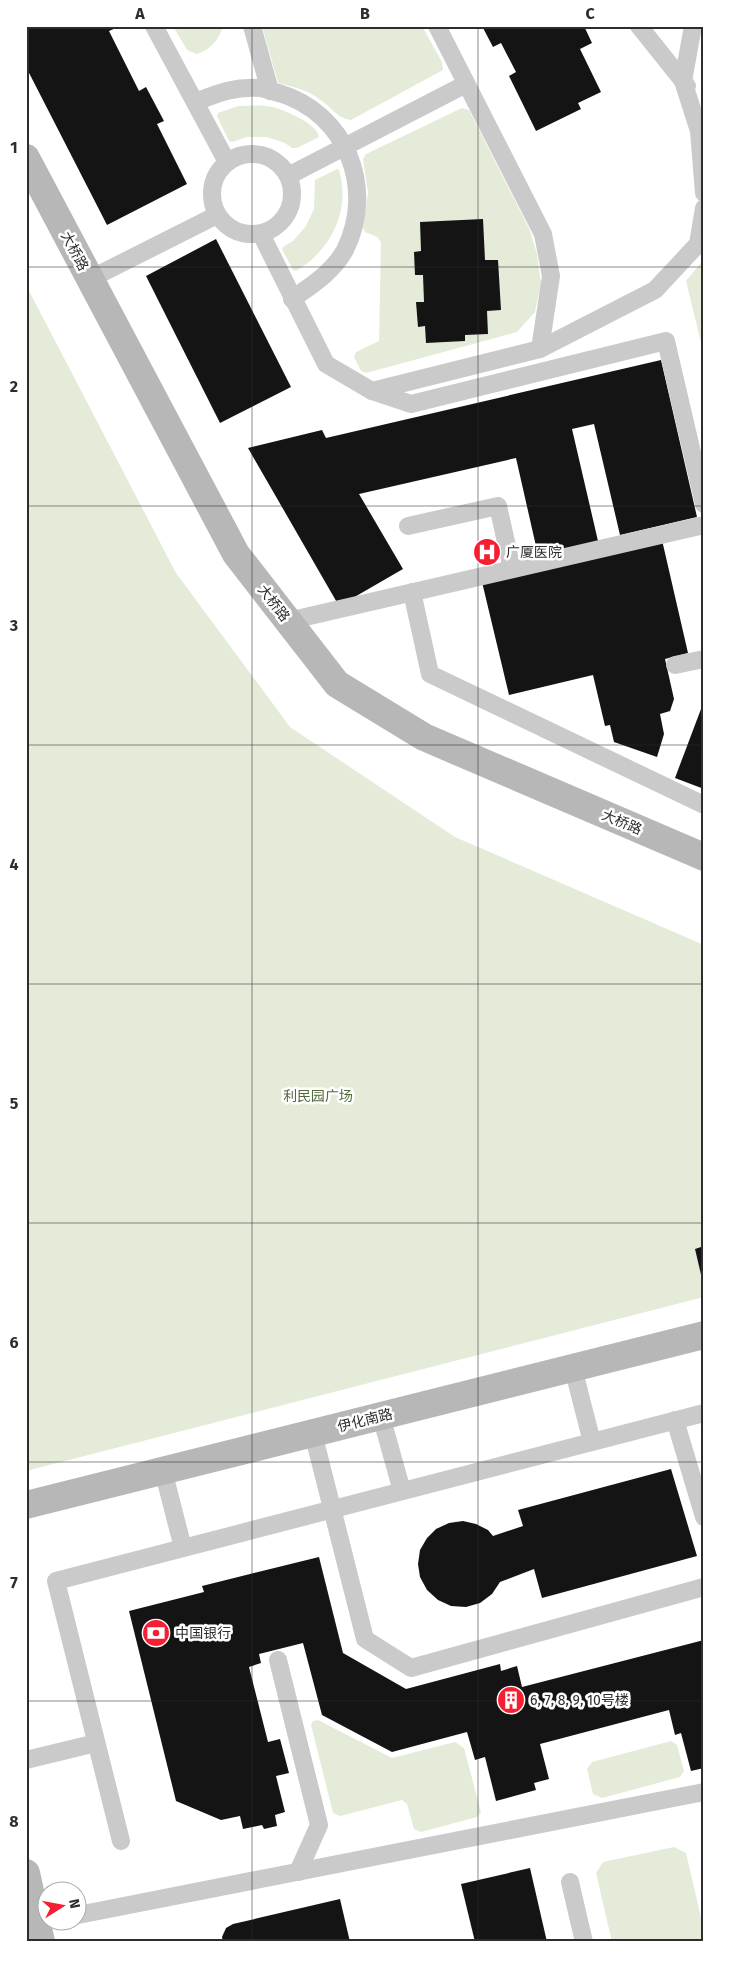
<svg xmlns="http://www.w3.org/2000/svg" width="730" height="1968" viewBox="0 0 730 1968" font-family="'Fira Sans','Noto Sans SC',sans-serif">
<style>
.green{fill:#e4ecd9}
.building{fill:#141414}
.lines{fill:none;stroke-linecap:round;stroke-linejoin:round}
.lane{stroke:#cacaca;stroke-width:18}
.secondary{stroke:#b7b7b7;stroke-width:28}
.grid{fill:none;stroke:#2d2d2d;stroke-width:1;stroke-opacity:0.55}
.labels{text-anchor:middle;stroke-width:5;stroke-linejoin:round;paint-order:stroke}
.street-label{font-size:14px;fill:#2d2d2d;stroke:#fff}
.poi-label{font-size:14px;fill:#2d2d2d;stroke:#fff;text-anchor:start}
.park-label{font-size:14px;fill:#516c37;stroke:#fff}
.neatline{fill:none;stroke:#2d2d2d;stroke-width:2}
.grid-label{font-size:16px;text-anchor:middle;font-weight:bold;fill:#2d2d2d}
</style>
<rect width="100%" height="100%" fill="#fff"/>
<!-- green -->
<g class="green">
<path d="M 173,26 L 223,26 C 219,40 210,50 197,54 L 187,50 Z"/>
<path d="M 262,26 L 422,26 L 442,62 L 443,70 L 351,120 C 337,118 333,109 322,101 C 308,90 294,87 278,83 Z"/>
<path d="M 238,106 C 247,106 257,105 266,106 C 279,107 318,123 319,137 L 297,148 L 292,148 L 285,143 L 266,137 L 247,137 L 232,142 L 229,141 L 217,116 L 218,113 Z"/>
<polygon points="462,108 469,110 529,228 537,254 541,283 535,312 517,332 366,373 361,371 354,357 356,352 379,341 381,242 377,237 365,232 363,227 368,193 363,159 366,154"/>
<path d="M 337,169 L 339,170 C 351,211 331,250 296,271 L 293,270 L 282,249 L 284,246 L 293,241 L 306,226 L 314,209 L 315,180 Z"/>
<polygon points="704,259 704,355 686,281"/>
<polygon points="26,285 176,573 290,727 455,837 704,945 704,1297 26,1471"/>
<polygon points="318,1720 392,1758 455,1742 464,1748 481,1812 477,1817 421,1832 414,1829 407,1804 402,1800 340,1816 333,1813 311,1725 313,1721"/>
<polygon points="671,1741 677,1745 684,1771 680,1777 602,1798 593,1794 587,1769 592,1762"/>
<polygon points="674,1847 686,1853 704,1930 704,1942 612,1942 596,1873 603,1862"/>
</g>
<!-- building -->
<g class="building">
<polygon points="26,26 115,26 116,28 109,31 139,91 146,87 164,121 157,124 187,184 107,225 26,67"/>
<polygon points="482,26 584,26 592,43 580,49 601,92 578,103 581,109 536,131 509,76 516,72 501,43 493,47"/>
<polygon points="483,219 485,260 498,260 501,310 487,311 488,334 465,335 465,341 426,343 425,326 418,327 416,302 424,302 423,275 415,275 414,252 421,251 420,222"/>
<polygon points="216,239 291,387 220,423 146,276"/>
<polygon points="661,360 697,517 620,535 594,424 572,429 598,541 538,555 516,458 359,494 403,569 339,606 248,448 322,430 326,438"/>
<polygon points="662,540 688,653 665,659 674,699 670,711 660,714 664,734 657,757 614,742 610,725 605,726 593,675 509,695 482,582"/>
<polygon points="704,701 704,789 675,778"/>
<polygon points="704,1246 704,1283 703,1283 695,1249"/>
<polygon points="671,1469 697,1556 542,1598 534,1569 500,1582 492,1594 480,1603 466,1607 451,1606 438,1600 427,1590 420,1577 418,1564 420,1550 427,1538 436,1529 449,1523 463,1521 476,1524 488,1530 493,1536 523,1526 518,1510"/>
<polygon points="319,1557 343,1653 406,1689 500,1664 501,1671 517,1666 522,1687 704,1640 704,1768 691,1771 681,1733 675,1735 669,1710 540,1744 549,1779 534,1783 536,1790 496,1801 485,1757 475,1760 467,1732 392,1752 322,1715 303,1643 259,1654 261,1663 249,1667 268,1742 280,1739 289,1773 276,1776 285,1812 275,1815 277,1826 264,1829 262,1825 243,1829 240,1816 221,1820 176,1801 129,1611 204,1592 202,1586"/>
<polygon points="530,1868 547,1942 475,1942 461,1884"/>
<polygon points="340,1899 350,1942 223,1942 222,1937 226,1928 233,1924"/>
</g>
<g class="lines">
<!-- lane -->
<g class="lane">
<polyline points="154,26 227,162"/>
<polyline points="252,26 270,91"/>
<polyline points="437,26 543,234 551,276 540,349"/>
<polyline points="639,26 683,81 699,131 704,193"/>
<polyline points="687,86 683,81 693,26"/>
<path d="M 195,102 C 218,93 235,86 261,88 C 267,89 273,92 279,93 C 346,113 376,188 345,250 C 333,272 312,285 292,299"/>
<circle cx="252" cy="194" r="40"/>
<polyline points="288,176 466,84"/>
<polyline points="261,234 326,364 372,391 411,404 666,341 704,504"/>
<polyline points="698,244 704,208"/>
<polyline points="90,279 217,215"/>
<polyline points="372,391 540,349 655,290 698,244 704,243"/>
<polyline points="408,526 498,506 512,569"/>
<polyline points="412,592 430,674 704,805"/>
<polyline points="288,621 704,525"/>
<polyline points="675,665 704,659"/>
<polyline points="573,1368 592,1442"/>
<polyline points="381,1416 402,1491"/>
<polyline points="675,1420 704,1517"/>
<polyline points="313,1433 365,1639 411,1668 704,1587"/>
<polyline points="163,1470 183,1548"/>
<polyline points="278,1660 319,1825 298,1872"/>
<polyline points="26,1760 96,1743"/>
<polyline points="121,1841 56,1581 704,1413"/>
<polyline points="570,1882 584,1942"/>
<polyline points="78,1915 704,1792"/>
</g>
<!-- secondary -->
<g class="secondary">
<polyline points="26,158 236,554 337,684 424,737 704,857"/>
<polyline points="26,1505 704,1335"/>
<polyline points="26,1873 41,1942"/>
</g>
</g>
<!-- grid -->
<path class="grid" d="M 252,26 L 252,1942M 478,26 L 478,1942M 26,267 L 704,267M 26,506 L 704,506M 26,745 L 704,745M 26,984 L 704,984M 26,1223 L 704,1223M 26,1462 L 704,1462M 26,1701 L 704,1701"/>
<!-- icons -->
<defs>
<g id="hospital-disc" transform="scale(1.4375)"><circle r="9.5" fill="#f51e33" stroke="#fff"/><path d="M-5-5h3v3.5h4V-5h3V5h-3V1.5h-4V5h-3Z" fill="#fff"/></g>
<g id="bank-disc" transform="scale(1.4375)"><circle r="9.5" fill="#f51e33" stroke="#fff"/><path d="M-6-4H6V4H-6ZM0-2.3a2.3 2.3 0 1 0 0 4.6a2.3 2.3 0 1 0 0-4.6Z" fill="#fff"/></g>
<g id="building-disc" transform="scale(1.4375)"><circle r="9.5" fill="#f51e33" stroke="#fff"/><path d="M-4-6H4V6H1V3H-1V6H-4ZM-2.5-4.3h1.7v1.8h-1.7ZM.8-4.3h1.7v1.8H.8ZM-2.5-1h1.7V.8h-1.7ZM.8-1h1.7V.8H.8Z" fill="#fff"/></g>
</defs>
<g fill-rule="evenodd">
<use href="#hospital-disc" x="487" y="552"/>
<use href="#bank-disc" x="156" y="1633"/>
<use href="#building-disc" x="511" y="1700"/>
</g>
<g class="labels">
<!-- street labels -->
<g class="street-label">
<text transform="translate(75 251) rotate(62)" y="5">大桥路</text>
<text transform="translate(274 603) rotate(52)" y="5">大桥路</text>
<text transform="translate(622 822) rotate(23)" y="5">大桥路</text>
<text transform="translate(365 1420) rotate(-14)" y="5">伊化南路</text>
</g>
<!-- poi labels -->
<g class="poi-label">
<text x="506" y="557">广厦医院</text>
<text x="175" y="1638">中国银行</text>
<text x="530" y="1705">6, 7, 8, 9, 10号楼</text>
</g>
<!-- park labels -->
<g class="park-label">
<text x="318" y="1101">利民园广场</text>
</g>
</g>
<!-- border -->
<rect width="730" height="1968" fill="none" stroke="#ffffff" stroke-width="55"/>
<!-- north arrow -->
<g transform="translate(62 1906) rotate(79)"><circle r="24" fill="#ffffff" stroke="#ababab"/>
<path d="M0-4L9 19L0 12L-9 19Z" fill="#f51e33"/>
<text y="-8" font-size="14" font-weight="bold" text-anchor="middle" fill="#2d2d2d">N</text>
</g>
<rect x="28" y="28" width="674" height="1912" class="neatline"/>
<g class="grid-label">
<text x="140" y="19">A</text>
<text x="365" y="19">B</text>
<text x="590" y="19">C</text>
<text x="14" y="153">1</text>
<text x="14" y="392">2</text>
<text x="14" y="631">3</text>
<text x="14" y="870">4</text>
<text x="14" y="1109">5</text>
<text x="14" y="1348">6</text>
<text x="14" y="1588">7</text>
<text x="14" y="1827">8</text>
</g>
</svg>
